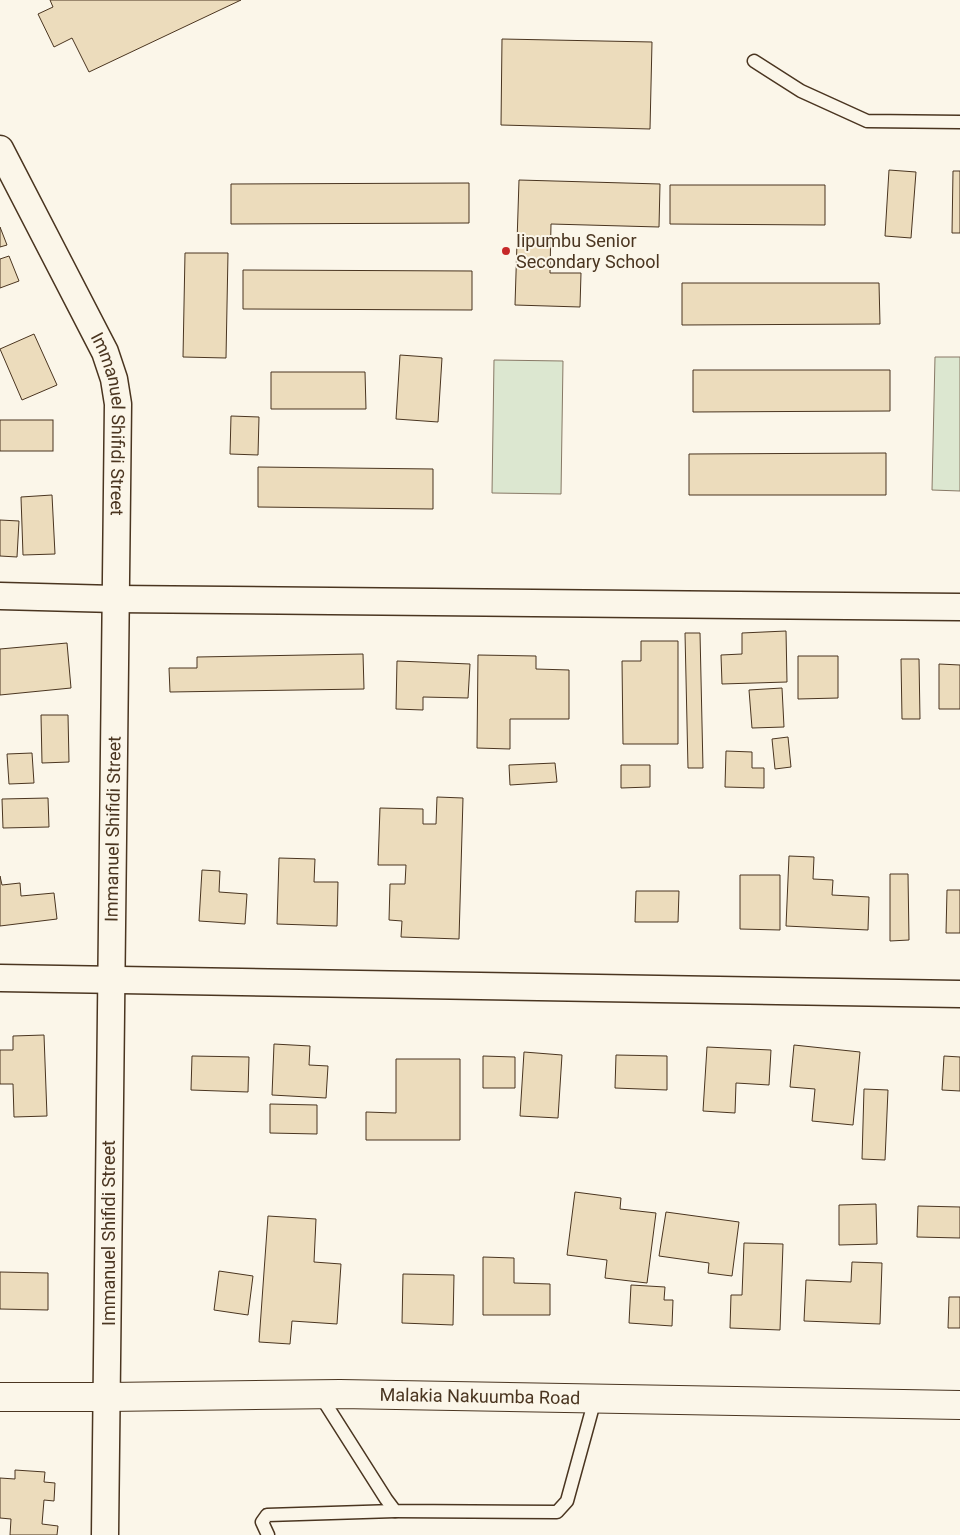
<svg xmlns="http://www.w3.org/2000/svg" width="960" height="1535" viewBox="0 0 960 1535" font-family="Roboto,sans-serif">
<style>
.grass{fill:#dce7d0;stroke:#887966}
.building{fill:#ecdcbc;stroke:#4a3520}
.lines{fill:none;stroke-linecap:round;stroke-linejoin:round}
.lane-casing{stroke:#4a3520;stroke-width:15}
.street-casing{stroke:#4a3520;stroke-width:29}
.primary-casing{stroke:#4a3520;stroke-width:30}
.lane{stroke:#fbf6e9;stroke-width:12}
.street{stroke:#fbf6e9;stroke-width:26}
.primary{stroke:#fbf6e9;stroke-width:28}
.poi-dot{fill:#c62828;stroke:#fbf6e9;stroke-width:2}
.labels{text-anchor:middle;stroke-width:4;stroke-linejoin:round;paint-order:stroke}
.poi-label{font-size:18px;fill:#4a3520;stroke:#fbf6e9;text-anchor:start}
.street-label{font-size:18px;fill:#4a3520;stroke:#fbf6e9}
</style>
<rect width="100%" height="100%" fill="#fbf6e9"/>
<!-- grass -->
<g class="grass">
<polygon points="935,357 960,357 960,491 932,490"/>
<polygon points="494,360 563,361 561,494 492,493"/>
</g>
<!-- building -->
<g class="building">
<polygon points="50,0 241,0 89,72 72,38 54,47 38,14 53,7"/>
<polygon points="502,39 652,42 650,129 501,125"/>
<polygon points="889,170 916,172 911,238 885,236"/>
<polygon points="953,171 960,171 960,233 952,233"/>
<polygon points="519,180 660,184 659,227 551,224 550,273 581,273 580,307 515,305"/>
<polygon points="469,183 469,223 231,224 231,184"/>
<polygon points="670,185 825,185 825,225 670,224"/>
<polygon points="0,227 7,245 0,247"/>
<polygon points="185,253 228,253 226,358 183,357"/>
<polygon points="9,256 19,281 0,288 0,259"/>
<polygon points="243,270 472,271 472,310 243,309"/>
<polygon points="682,283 879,283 880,324 682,325"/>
<polygon points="34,334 57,385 22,400 0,349"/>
<polygon points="400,355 442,358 438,422 396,419"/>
<polygon points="693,370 890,370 890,411 693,412"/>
<polygon points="271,372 365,372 366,409 271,409"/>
<polygon points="231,416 259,417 258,455 230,454"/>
<rect x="0" y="420" width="53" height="31"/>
<polygon points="886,453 886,495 689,495 689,454"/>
<polygon points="258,467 433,469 433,509 258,507"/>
<polygon points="52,495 55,554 23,555 21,497"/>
<polygon points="0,520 19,521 17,557 0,556"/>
<polygon points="786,631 787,682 722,684 721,655 742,654 742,633"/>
<polygon points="685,633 700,633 703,768 688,768"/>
<polygon points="641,641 678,641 678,744 623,744 622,661 641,661"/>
<polygon points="67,643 71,688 0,695 0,649"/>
<polygon points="363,654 364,689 170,692 169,668 197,668 197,657"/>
<polygon points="478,655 536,656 536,669 569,670 569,719 510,719 510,749 477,748"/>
<polygon points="798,656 838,656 838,698 798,699"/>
<polygon points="901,659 919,659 920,719 902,719"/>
<polygon points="397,661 470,664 468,698 423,697 423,710 396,709"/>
<polygon points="939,664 960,665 960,709 939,709"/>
<polygon points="782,688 784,727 752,728 749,690"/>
<polygon points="41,715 68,715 69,762 42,763"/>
<polygon points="788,737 791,767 775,769 772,739"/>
<polygon points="726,751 752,752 752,768 764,768 764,788 725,787"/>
<polygon points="32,753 34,783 9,784 7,754"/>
<polygon points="555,763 557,782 510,785 509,765"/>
<polygon points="621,765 650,765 650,787 621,788"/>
<polygon points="437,797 463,798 459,939 401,937 402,921 389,920 390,884 405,884 406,865 378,865 380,808 423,809 423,824 436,824"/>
<polygon points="48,798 49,827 3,828 2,799"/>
<polygon points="789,856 814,857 813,879 833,880 832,895 869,897 868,930 786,926"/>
<polygon points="279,858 315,859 314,882 338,882 337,926 277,924"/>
<polygon points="202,870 220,871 219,892 247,894 245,924 199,921"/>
<polygon points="890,874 908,874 909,940 890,941"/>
<polygon points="740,875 780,875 780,930 740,929"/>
<polygon points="0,876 2,885 20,883 21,896 54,893 57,919 0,926"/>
<polygon points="947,890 960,890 960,933 946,933"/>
<polygon points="636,891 679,891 678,922 635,922"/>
<polygon points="44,1035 47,1116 14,1117 13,1084 0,1084 0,1050 13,1050 13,1036"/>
<polygon points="274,1044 310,1046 309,1065 328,1066 326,1098 272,1095"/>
<polygon points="794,1045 860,1052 853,1125 812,1121 815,1089 790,1087"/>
<polygon points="707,1047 771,1050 769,1085 736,1083 735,1113 703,1111"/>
<polygon points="524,1052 562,1055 558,1118 520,1116"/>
<polygon points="616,1055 667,1056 667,1090 615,1088"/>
<polygon points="192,1056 249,1057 248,1092 191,1090"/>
<polygon points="483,1056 515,1057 515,1088 483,1088"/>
<polygon points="944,1056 960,1057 960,1091 942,1090"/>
<polygon points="396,1059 460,1059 460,1140 366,1140 366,1112 396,1113"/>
<polygon points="864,1089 888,1090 885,1160 862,1159"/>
<polygon points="270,1104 317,1105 317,1134 270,1133"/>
<polygon points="575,1192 621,1198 620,1209 656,1213 647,1283 605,1278 607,1260 567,1255"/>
<polygon points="876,1204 877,1244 839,1245 839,1205"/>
<polygon points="918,1206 960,1207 960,1238 917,1237"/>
<polygon points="666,1212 739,1222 732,1276 708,1273 709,1263 659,1256"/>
<polygon points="268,1216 316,1219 314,1262 341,1264 337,1324 292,1321 290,1344 259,1342"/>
<polygon points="744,1243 783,1244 780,1330 730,1328 731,1295 742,1295"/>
<polygon points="483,1257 514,1258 514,1283 550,1284 550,1315 483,1315"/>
<polygon points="852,1262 882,1263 880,1324 804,1321 806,1280 851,1282"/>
<polygon points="219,1271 253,1276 248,1315 214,1310"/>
<polygon points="0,1272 48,1273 48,1310 0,1309"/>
<polygon points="403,1274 454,1275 453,1325 402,1323"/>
<polygon points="631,1285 665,1287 664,1300 673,1300 672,1326 629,1323"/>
<polygon points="949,1297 960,1297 960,1328 948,1328"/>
<polygon points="15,1470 45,1472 44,1482 55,1483 54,1501 44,1500 42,1524 58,1526 57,1535 10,1535 11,1519 0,1518 0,1478 15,1479"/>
</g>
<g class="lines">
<!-- lane casing -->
<g class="lane-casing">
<g id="lane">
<polyline points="754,61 801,91 867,121 960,122"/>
<polyline points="320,1395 386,1499 395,1511 557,1512 567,1501 595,1399"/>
<polyline points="268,1535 262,1522 267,1515 395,1511"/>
</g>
</g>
<!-- street casing -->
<g class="street-casing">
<g id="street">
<path id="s1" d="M 0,149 L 105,352 L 114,379 L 118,404 L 105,1535"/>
<polyline points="0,596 115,599 960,607"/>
<polyline points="0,978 960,994"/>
</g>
</g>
<!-- primary casing -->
<g class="primary-casing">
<g id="primary">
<path id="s2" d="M 0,1397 L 108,1397 L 340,1394 L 960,1405"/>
</g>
</g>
<!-- lane -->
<use href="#lane" class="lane"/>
<!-- street -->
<use href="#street" class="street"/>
<!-- primary -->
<use href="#primary" class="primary"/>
</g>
<!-- markers -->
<circle class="poi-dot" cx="506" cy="251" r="5"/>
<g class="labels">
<!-- poi labels -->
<g class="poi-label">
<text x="516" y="247">Iipumbu Senior<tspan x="516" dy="21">Secondary School</tspan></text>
</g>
<!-- street labels -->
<g class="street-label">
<text dy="6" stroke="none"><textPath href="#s1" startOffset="301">Immanuel Shifidi Street</textPath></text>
<text transform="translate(113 829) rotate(-89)" y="6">Immanuel Shifidi Street</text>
<text transform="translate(109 1233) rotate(-90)" y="6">Immanuel Shifidi Street</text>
<text dy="6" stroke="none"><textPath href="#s2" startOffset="480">Malakia Nakuumba Road</textPath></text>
</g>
</g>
</svg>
